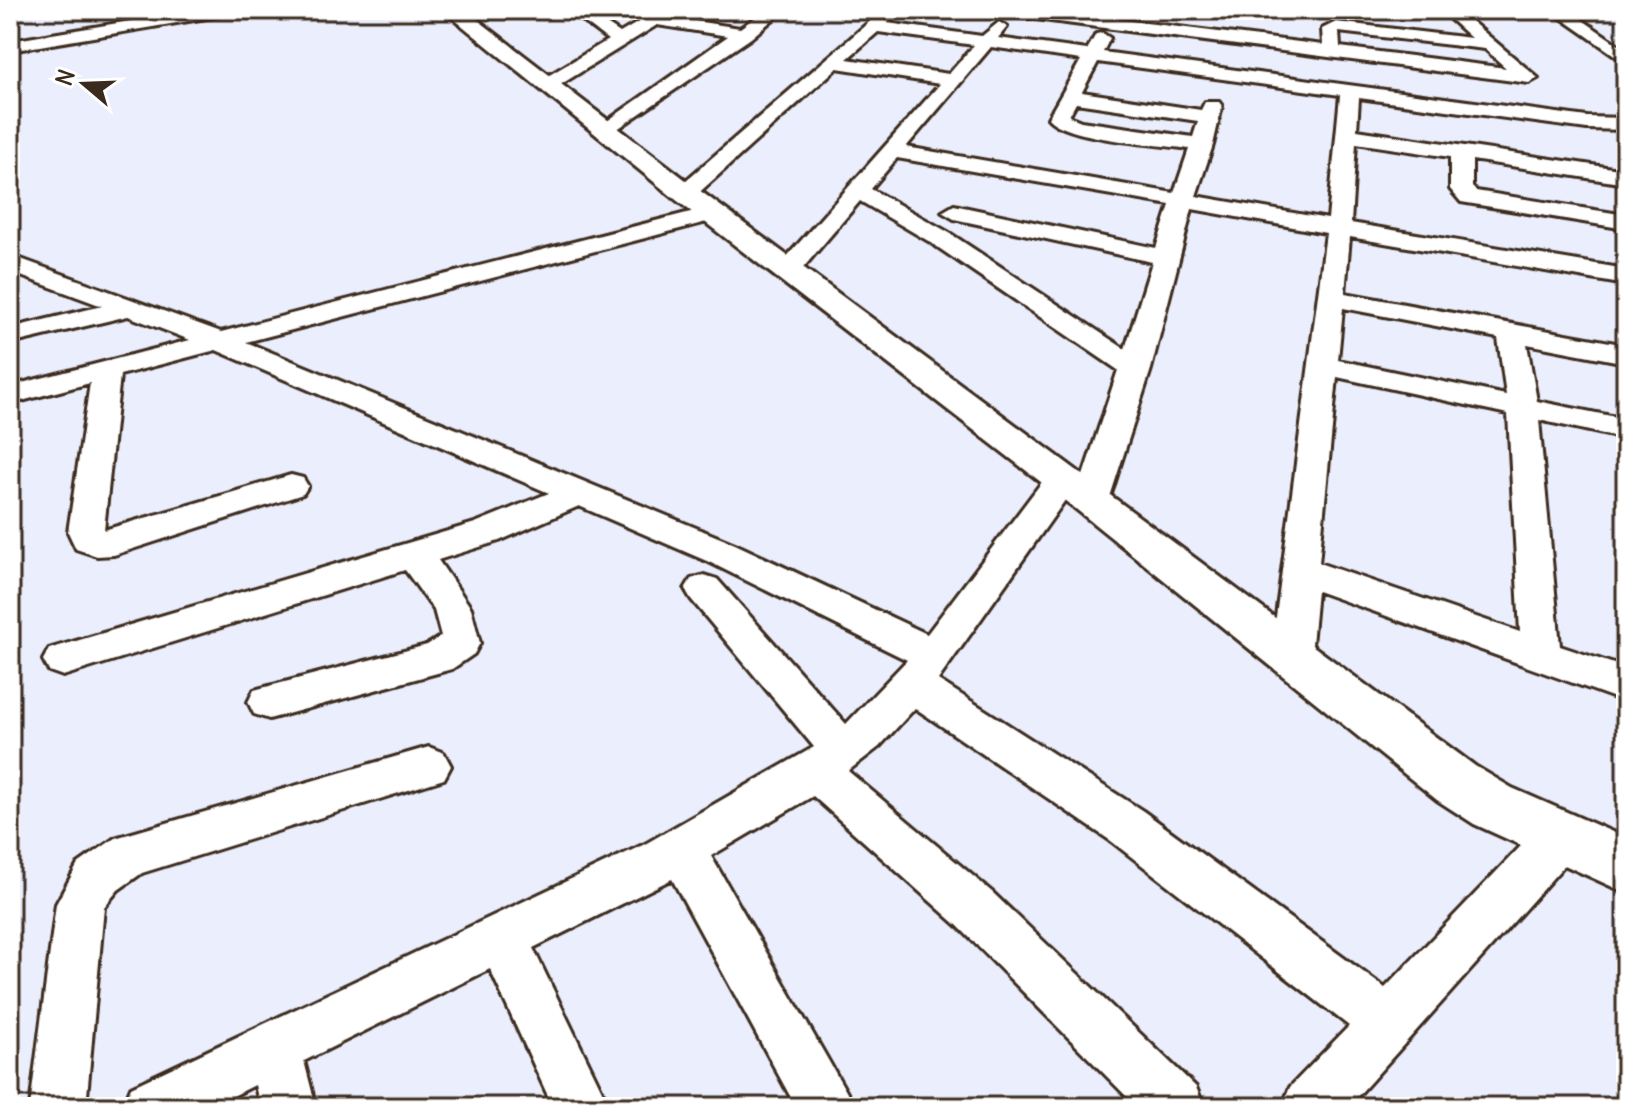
<svg xmlns="http://www.w3.org/2000/svg" width="1636" height="1117" viewBox="0 0 1636 1117" font-family="Delius,sans-serif">
<style>
.lines{fill:none;stroke-linecap:round;stroke-linejoin:round}
.minor-casing{stroke:#3b2a1e;stroke-width:6}
.tertiary-casing{stroke:#3b2a1e;stroke-width:6}
.minor{fill:#fff;fill-rule:evenodd}
.tertiary{fill:#fff;fill-rule:evenodd}
</style>
<rect width="100%" height="100%" fill="#eaeefd"/>
<filter id="ink" filterUnits="userSpaceOnUse"><feTurbulence type="fractalNoise" baseFrequency=".0125" numOctaves="2"/><feDisplacementMap in="SourceGraphic" scale="16" xChannelSelector="R" yChannelSelector="G"/><feConvolveMatrix kernelMatrix="1 2 1 2 8 2 1 2 1" color-interpolation-filters="sRGB"/></filter>
<g filter="url(#ink)">
<g class="lines">
<!-- minor casing -->
<g class="minor-casing">
<g id="minor">
<polygon points="196,10 232,10 224,15 10,51 10,41"/>
<polygon points="568,10 586,10 620,33 659,10 678,10 669,17 740,28 766,10 784,10 751,38 607,136 600,134 597,130 600,126 728,36 657,25 555,88 541,88 541,80 608,40"/>
<path d="M 883,10 L 899,11 L 887,23 L 982,36 L 999,22 L 1007,27 L 998,38 L 1087,50 L 1096,34 L 1102,33 L 1110,38 L 1103,52 L 1587,117 L 1626,118 L 1626,130 L 1587,129 L 1359,98 L 1357,130 L 1626,170 L 1626,184 L 1472,160 L 1472,187 L 1476,191 L 1626,215 L 1626,229 L 1461,202 L 1450,189 L 1450,157 L 1356,143 L 1351,223 L 1626,269 L 1626,285 L 1350,237 L 1345,293 L 1626,345 L 1626,363 L 1527,344 L 1537,401 L 1626,419 L 1626,439 L 1539,420 L 1560,646 L 1626,668 L 1626,702 L 1317,591 L 1311,655 L 1305,666 L 1291,671 L 1277,666 L 1271,655 L 1326,233 L 1192,209 L 1151,369 L 1109,500 L 1104,508 L 1092,511 L 1080,508 L 1075,500 L 1118,370 L 930,242 L 860,201 L 797,275 L 779,275 L 775,270 L 940,84 L 837,68 L 693,198 L 677,198 L 674,193 L 677,188 ZM 878,32 L 974,45 L 949,74 L 847,59 ZM 991,47 L 1081,60 L 1048,118 C 1067,140 1158,144 1189,149 L 1174,193 L 906,147 ZM 1098,62 L 1340,95 L 1328,219 L 1196,196 L 1213,145 L 1222,106 L 1219,102 L 1205,102 L 1201,110 L 1082,92 ZM 1076,103 L 1198,121 L 1193,137 L 1081,121 L 1069,116 ZM 897,158 L 1170,205 L 1156,248 L 954,205 L 942,212 L 954,219 L 1152,262 L 1125,349 L 948,232 L 871,189 ZM 1343,308 L 1498,338 L 1506,395 L 1338,360 ZM 1337,377 L 1508,414 L 1520,632 L 1319,563 Z"/>
<path d="M 1042,10 L 1323,45 L 1322,29 L 1336,22 L 1471,38 L 1440,10 L 1458,10 L 1538,78 L 1529,83 L 1012,16 L 1004,11 ZM 1339,32 L 1485,49 L 1506,68 L 1340,47 Z"/>
<polygon points="1550,10 1568,10 1626,50 1626,63"/>
<polygon points="714,206 726,213 722,218 246,342 735,544 927,634 1051,470 1063,467 1075,470 1080,478 1075,486 938,680 1143,811 1385,988 1543,823 1559,817 1575,823 1582,838 1575,853 1348,1107 1282,1107 1290,1087 1349,1026 1111,841 915,708 879,747 848,771 992,892 1196,1087 1204,1107 1137,1107 958,926 813,796 711,856 855,1107 796,1107 672,879 533,948 610,1107 553,1107 490,969 304,1061 316,1107 260,1107 255,1085 211,1107 123,1107 131,1087 645,844 814,747 691,599 685,589 691,579 704,575 717,579 846,724 907,660 709,562 579,506 499,541 438,560 471,608 480,643 474,654 452,669 269,719 254,714 248,702 254,690 427,645 441,636 434,610 405,570 63,676 49,671 43,660 49,649 475,523 549,493 216,350 120,375 104,530 291,475 303,478 308,486 303,494 114,555 97,556 76,549 68,532 90,383 10,404 10,386 190,340 128,316 10,344 10,328 102,306 10,272 10,255 221,332"/>
<polygon points="429,747 444,753 451,766 444,779 142,873 118,890 104,907 86,1107 30,1107 56,904 78,864 115,838"/>
</g>
</g>
<!-- tertiary casing -->
<g class="tertiary-casing">
<polygon id="tertiary" points="443,10 465,10 695,187 1475,766 1512,788 1626,838 1626,893 1474,824 1437,800 1077,510 675,199"/>
</g>
<!-- minor -->
<use href="#minor" class="minor"/>
<!-- tertiary -->
<use href="#tertiary" class="tertiary"/>
</g>
</g>
<!-- margin -->
<rect width="1636" height="1117" fill="none" stroke="#fff" stroke-width="40"/>
<rect x="20" y="20" width="1596" height="1077" fill="none" stroke="#3b2a1e" stroke-width="3" filter="url(#ink)"/>
<!-- north arrow -->
<g transform="translate(84 84) rotate(289)" stroke="#ffffff" stroke-width="6" paint-order="stroke">
<path d="M0-6L14 30L0 20L-14 30Z" fill="#3b2a1e"/>
<text y="-12" font-size="22" font-weight="bold" text-anchor="middle" fill="#3b2a1e">N</text>
</g>
</svg>
